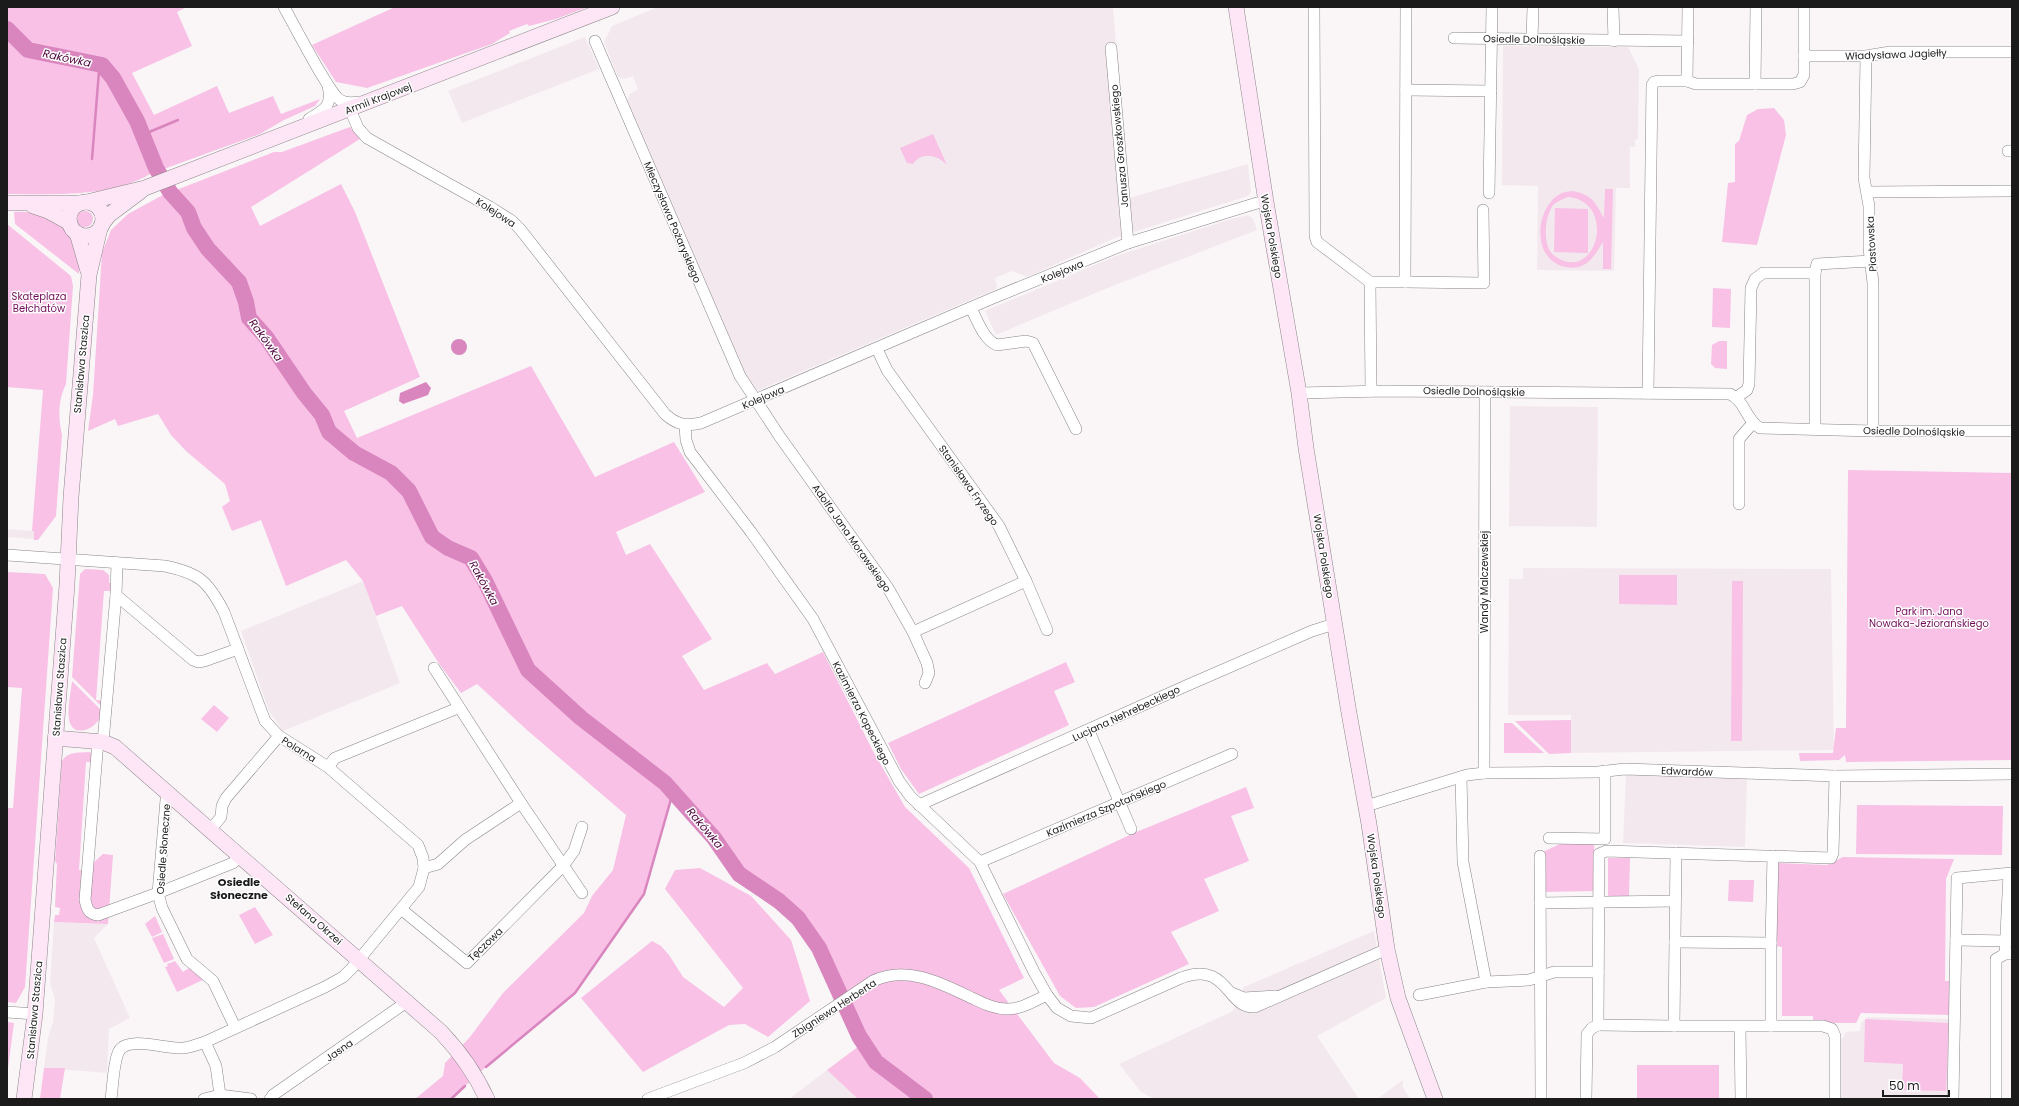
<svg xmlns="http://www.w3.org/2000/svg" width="2019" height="1106" viewBox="0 0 2019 1106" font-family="Poppins,sans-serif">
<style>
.built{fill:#f4e8ef}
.green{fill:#f8c1e5;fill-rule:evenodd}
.water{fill:#d985be}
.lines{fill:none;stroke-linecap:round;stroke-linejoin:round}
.stream{stroke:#d985be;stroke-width:2.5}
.river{stroke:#d985be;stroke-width:16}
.street-casing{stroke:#898688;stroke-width:12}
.secondary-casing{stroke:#898688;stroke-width:16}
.street{stroke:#fff;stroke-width:11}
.secondary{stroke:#fee6f6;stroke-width:15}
.labels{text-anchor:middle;stroke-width:3;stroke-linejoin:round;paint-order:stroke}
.street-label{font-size:10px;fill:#1c1b1c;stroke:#fff}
.park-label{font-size:10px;fill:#730e5c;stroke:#fff}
.water-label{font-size:11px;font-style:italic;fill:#4c003c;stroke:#fff}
.neighbourhood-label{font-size:11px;font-weight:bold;fill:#1c1b1c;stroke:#fff}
</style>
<rect width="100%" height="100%" fill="#faf6f8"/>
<!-- built -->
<g class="built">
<polygon points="658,7 1113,7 1129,198 1248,164 1251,192 1248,196 1115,238 1027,277 1012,271 995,278 997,285 996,289 757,391 743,375 627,100 630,94 638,89 633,76 625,79 618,77 604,42 612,26"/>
<polygon points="585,37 599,69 462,123 448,91"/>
<polygon points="1503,46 1628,47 1639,69 1638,139 1635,140 1635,147 1630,147 1630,188 1616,188 1614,271 1537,270 1538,186 1502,185"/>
<polygon points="1248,215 1253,219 1257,230 1105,289 996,335 985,311 1116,256 1231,219"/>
<polygon points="1510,406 1598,407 1597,527 1509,526"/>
<polygon points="7,529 34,531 34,539 7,537"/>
<polygon points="1523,568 1831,569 1834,750 1571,753 1571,715 1508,715 1509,579 1523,579"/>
<polygon points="363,581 400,683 283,731 269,711 241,631"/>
<polygon points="1626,774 1747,779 1745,847 1623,843"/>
<polygon points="54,922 108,924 94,938 130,1018 109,1029 107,1073 44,1068 48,1038 53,1022 55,1000 50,983"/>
<polygon points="1374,931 1386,998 1317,1036 1359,1099 1154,1099 1141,1092 1119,1064 1233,1011 1244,987"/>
<polygon points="1868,1017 1950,1019 1948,1099 1840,1099 1841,1041 1846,1032 1860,1031 1861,1023"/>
<polygon points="827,1070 858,1099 789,1099"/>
<polygon points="1403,1080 1403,1087 1410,1099 1377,1099"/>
</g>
<!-- green -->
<g class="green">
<path d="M 7,7 L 187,7 L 177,12 L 192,46 L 132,73 L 154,115 L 217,86 L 229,113 L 273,96 L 281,114 L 320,99 L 315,106 L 284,120 L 260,134 L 150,174 C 110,198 52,194 7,194 Z"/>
<polygon points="395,7 588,7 556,19 529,26 527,24 509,31 510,33 492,44 367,88 336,82 312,45"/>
<polygon points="1774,108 1784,120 1786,135 1757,245 1722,242 1728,183 1735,182 1735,144 1739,141 1747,115 1758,109"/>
<polygon points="350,127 360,139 251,207 260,226 341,184 355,212 420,377 344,411 357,438 531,366 595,477 674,442 705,492 616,532 626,555 650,544 712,639 682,656 704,690 767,663 775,674 823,652 873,751 905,807 969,868 1024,978 999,990 1054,1063 1080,1078 1100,1099 858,1099 827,1070 863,1043 819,948 798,918 779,901 739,874 714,838 673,793 644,894 575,993 486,1067 451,1099 415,1099 443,1076 445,1063 470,1037 503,993 584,913 592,896 613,870 626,815 527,730 477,684 461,693 440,665 402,606 376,616 363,581 346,560 286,586 261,520 232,531 222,507 230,501 225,484 186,451 171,435 158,414 118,426 115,419 88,431 93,395 102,253 111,230 128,214 161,196 274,152 282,152"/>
<path d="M 933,134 L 947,165 C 938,155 922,151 913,164 L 907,163 L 900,148 Z"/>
<path d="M 1605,189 L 1613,189 L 1611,269 L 1603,269 L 1603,242 C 1594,256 1587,271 1566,267 C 1518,258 1544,166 1590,198 C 1596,202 1600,212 1604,218 ZM 1568,197 C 1612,201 1601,267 1568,262 C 1562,261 1554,257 1550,251 C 1543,240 1545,214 1554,204 C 1558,201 1563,199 1568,197 Z"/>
<polygon points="1555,208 1588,209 1588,253 1554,252"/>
<circle cx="85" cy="219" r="8"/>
<path d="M 14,212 C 56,210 80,231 79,274 L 15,224 Z"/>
<path d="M 7,224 L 71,276 L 73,286 L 66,384 C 58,400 58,418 62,435 L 56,516 L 38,540 L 34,540 L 34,531 L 32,531 L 43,390 L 7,387 Z"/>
<polygon points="1713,288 1731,289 1730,328 1712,327"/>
<polygon points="1719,341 1727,341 1727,369 1715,368 1711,364 1712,345"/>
<polygon points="1848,470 2012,473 2012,760 1846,762 1845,755 1839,760 1800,761 1799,753 1833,753 1836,728 1846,728"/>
<polygon points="85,569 103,570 109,575 109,583 112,583 112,591 104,591 96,700 104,701 103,708 72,677 80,574"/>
<polygon points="7,572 45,574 53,588 25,987 16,1003 7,1002 7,808 13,808 22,688 7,687"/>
<polygon points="1619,575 1677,575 1677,605 1619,604"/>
<polygon points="1732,581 1743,581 1742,741 1731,741"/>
<polygon points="1066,662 1075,682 1054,691 1069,725 919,794 901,769 888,743"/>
<path d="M 72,681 L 102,711 C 101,728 72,741 69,719 C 67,707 71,692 72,681 Z"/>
<polygon points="214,705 229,718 217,732 201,719"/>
<polygon points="1571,720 1571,753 1549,754 1515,721"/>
<polygon points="1504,723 1512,723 1544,753 1504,753"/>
<path d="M 90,752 L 93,755 L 92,762 L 86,762 L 79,870 L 84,871 L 103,854 L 113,855 L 108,924 L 54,922 L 55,915 L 59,915 L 60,908 L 55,907 L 57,864 L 55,861 L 62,761 C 68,751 79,753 90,752 Z"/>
<polygon points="1246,787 1254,808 1231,816 1249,861 1204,879 1219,911 1171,932 1189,964 1094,1007 1076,1008 1060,996 1003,894 1134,833"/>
<polygon points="1857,805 2003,806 2002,855 1856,854"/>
<polygon points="1564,842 1594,842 1595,891 1543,892 1543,852"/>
<polygon points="1843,857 1954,859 1946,879 1945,981 1951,981 1950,1015 1861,1013 1856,1023 1813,1023 1813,1016 1782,1016 1782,947 1775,946 1776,863 1827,865"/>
<polygon points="1608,858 1630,858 1629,896 1608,896"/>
<polygon points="700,868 751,896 791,940 810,1001 768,1037 745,1024 729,1025 643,1072 581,998 652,941 661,946 669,955 683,977 724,1007 743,988 665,889 675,870"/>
<polygon points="1729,880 1754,880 1753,902 1728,901"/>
<polygon points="255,907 273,935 255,944 239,915"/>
<polygon points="155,916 162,932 152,937 145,924"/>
<polygon points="163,934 174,959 164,963 152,938"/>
<polygon points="175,961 183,972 189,968 205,979 177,992 165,967 168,966 167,964"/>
<polygon points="1865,1019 1949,1023 1946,1091 1902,1090 1903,1064 1864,1062"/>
<polygon points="8,1022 14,1023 7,1076 7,1024"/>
<rect x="1637" y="1065" width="82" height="34"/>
<polygon points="44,1068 65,1068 60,1099 40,1099"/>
</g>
<!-- water -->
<g class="water">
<circle cx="459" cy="347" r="8"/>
<polygon points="426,382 431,388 428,395 403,404 399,401 400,393"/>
</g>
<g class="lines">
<!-- stream -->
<g class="stream">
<polyline points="142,135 178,120"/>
<polyline points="92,159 99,71 102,65"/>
<polyline points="486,1067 575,993 644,894 673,792"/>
<polyline points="451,1099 465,1086"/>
</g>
<!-- river -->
<polyline class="river" points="7,29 28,50 102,65 113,78 137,121 156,168 170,192 188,212 194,228 208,249 239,282 246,302 249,318 266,337 304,393 322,415 329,432 354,453 391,473 409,491 432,537 448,548 471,558 485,581 528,670 581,718 665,783 714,838 739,874 779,901 798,918 819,948 859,1036 876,1062 925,1099"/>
<!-- street casing -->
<g class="street-casing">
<g id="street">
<path d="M 284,7 C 293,23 329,93 340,100 C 346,104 353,103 359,102"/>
<polyline points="1314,7 1315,236 1317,242 1370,282 1371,391"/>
<polyline points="1613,7 1614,41"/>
<polyline points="1454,38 1688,41"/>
<polyline points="1532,39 1533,7"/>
<polyline points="595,41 740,376 780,437 888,588 913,632 927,663 929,673 925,683"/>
<polyline points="1111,48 1128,243"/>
<polyline points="1804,56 1866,56 1890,52 2012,52"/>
<polyline points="1866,56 1864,178 1869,206 1869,248 1873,283 1873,431"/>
<polyline points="1687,81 1688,7"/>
<polyline points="1755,84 1756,7"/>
<polyline points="1406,90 1491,91"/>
<path d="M 350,109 L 358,128 L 367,138 L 490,207 L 512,221 L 520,229 L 665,414 C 677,425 686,426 701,423 L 993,298 L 1128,243 L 1257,203 L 1266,202"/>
<path d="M 309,119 C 324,110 333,106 328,86"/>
<polyline points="2008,151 2012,151"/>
<polyline points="1867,192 2009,191"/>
<polyline points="1489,193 1492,7"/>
<polyline points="1370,282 1405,282 1406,7"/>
<polyline points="1405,282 1484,283 1483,210"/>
<path d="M 971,308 C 977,320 984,340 997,345 L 1026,341 L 1033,343 L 1076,429"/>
<polyline points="877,349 887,370 999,526 1026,581 1047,630"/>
<path d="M 1299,393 L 1384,391 L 1730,394 C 1745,401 1746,420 1760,428 L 1873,431 L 2012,431"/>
<polyline points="1648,393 1652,85 1654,82 1658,81 1687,81 1696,84 1793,84 1800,82 1804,75 1804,7"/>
<polyline points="1737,397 1747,390 1749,384 1751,288 1755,279 1763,273 1815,273"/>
<path d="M 685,425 L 686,440 L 690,452 L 751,532 L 813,619 L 899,781 L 910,796 L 980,862 L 1034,972 L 1047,995 L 1057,1008 L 1071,1016 L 1091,1018 L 1181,978 C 1229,960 1226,1009 1255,1007 L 1387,949"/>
<polyline points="1815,429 1815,273 1817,264 1871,261"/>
<polyline points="1739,504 1739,439 1752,424"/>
<path d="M 7,555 L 165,566 C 199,573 208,581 224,612 L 265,721 L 279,736 L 328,767 L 418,845 L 423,858 L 424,868 L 419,887 L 352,968 L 343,977 L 325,987 L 205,1042 C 199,1044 191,1047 184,1048 C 167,1050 125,1034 118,1053 C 113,1066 113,1085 111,1099"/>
<polyline points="117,563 116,595 193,660 198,662 204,661 238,649"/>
<polyline points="913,632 1026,581"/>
<polyline points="434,668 521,803 582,893"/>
<polyline points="1089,731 1131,829"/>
<path d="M 98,741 L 85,900 C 87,908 88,914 98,915 L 158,893 L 233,863 L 240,856"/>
<polyline points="103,742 116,595"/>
<polyline points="328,767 335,758 458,708"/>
<polyline points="1484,773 1485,392"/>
<polyline points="1461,777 1463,862 1486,982 1529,980 1554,972 1598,972"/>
<polyline points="172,795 166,800 158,893 162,908 187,959 213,981 235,1027"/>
<polyline points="919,805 1188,685 1312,631 1334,624"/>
<polyline points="1366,806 1467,775 1484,773 1598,772 1625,769 1835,776 2012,774"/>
<polyline points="211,829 221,817 222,806 226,798 279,736"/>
<polyline points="1549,838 1605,839 1605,771"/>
<polyline points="1676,853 1674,1026 1823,1026 1832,1029 1835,1036 1835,1099"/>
<polyline points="1540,856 1541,1099"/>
<polyline points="980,862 1232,754"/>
<polyline points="424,868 438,864 465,840 521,803"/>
<polyline points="1540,903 1675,901"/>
<polyline points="401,909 467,963 563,866 574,851 582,827"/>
<polyline points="1956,940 2007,941"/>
<polyline points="1675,942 1771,943 1771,1026"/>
<polyline points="1771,943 1773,856"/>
<polyline points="2005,954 2009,874"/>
<polyline points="1232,993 1244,998 1275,996"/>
<polyline points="1419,995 1486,982"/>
<polyline points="7,1012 35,1014"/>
<polyline points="1598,1025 1674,1026"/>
<polyline points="1740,1027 1741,1099"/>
<polyline points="205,1042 216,1066 220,1095"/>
<polyline points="204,1099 220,1095 251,1099"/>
<polyline points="270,1099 273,1095 408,1001"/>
<path d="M 648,1099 L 744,1063 L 775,1047 L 873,981 C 907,965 941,983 972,998 C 983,1003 994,1009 1007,1009 C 1022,1009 1034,1001 1047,995"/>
<polyline points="1586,1099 1587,1034 1592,1028 1598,1025 1599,854 1606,851 1831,858 1833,853 1835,776"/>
<polyline points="1953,1099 1957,878 2012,873"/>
<polyline points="1996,1099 1996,959 2005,954 2012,954"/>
</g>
</g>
<!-- secondary casing -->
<g class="secondary-casing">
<g id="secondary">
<polyline points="1236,7 1266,202 1299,393 1306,448 1349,713 1369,824 1387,949 1398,998 1435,1099"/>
<circle cx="86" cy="219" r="17"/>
<polyline points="87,202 145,188 612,7"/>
<polyline points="7,203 80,203"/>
<polyline points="33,206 48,211 70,223"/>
<polyline points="102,224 109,215 141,191"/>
<polyline points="77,233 88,271"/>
<path d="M 55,738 L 103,742 L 115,747 L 441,1032 C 460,1052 475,1073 487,1099"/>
<polyline points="24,1099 35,1014 67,585 71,497 89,275 100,228"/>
</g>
</g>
<!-- street -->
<use href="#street" class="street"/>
<!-- secondary -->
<use href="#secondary" class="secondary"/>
</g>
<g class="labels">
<!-- street labels -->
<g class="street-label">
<text transform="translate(1534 39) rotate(1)" y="4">Osiedle Dolnośląskie</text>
<text transform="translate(1896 54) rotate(-2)" y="4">Władysława Jagiełły</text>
<text transform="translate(378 98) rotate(-21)" y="4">Armii Krajowej</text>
<text transform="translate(1119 146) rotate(-95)" y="4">Janusza Groszkowskiego</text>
<text transform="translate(496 212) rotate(33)" y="4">Kolejowa</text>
<text transform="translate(673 222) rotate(67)" y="4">Mieczysława Pożaryskiego</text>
<text transform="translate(1272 236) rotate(80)" y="4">Wojska Polskiego</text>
<text transform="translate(1871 244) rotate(-93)" y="4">Piastowska</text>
<text transform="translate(1062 271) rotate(-22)" y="4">Kolejowa</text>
<text transform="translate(81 364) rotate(-85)" y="4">Stanisława Staszica</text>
<text transform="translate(1474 391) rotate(1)" y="4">Osiedle Dolnośląskie</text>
<text transform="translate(763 397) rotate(-23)" y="4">Kolejowa</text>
<text transform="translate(1914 431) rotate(1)" y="4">Osiedle Dolnośląskie</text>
<text transform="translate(969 485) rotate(55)" y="4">Stanisława Fryzego</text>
<text transform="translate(852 538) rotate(55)" y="4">Adolfa Jana Morawskiego</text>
<text transform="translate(1324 556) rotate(81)" y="4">Wojska Polskiego</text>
<text transform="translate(1484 582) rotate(-90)" y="4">Wandy Malczewskiej</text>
<text transform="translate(59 687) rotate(-86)" y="4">Stanisława Staszica</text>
<text transform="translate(862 713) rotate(63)" y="4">Kazimierza Kopeckiego</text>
<text transform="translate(1126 713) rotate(-25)" y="4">Lucjana Nehrebeckiego</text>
<text transform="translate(299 749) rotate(32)" y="4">Polarna</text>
<text transform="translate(1687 771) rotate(2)" y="4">Edwardów</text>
<text transform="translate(1106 808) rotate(-23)" y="4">Kazimierza Szpotańskiego</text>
<text transform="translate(163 849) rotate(-86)" y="4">Osiedle Słoneczne</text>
<text transform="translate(1377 876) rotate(82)" y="4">Wojska Polskiego</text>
<text transform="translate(314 919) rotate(41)" y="4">Stefana Okrzei</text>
<text transform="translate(485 944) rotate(-44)" y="4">Tęczowa</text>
<text transform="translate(834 1008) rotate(-33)" y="4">Zbigniewa Herberta</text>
<text transform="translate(34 1010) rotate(-85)" y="4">Stanisława Staszica</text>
<text transform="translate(339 1050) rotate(-35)" y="4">Jasna</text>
</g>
<!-- park labels -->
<g class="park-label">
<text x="39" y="300">Skateplaza<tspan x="39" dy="12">Bełchatów</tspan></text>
<text x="1929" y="615">Park im. Jana<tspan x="1929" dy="12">Nowaka-Jeziorańskiego</tspan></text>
</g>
<!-- water labels -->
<g class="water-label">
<text transform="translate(67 58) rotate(12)" y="4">Rakówka</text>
<text transform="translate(266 340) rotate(54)" y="4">Rakówka</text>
<text transform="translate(484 583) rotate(61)" y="4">Rakówka</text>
<text transform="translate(705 828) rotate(50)" y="4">Rakówka</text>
</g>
<!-- neighbourhood labels -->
<g class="neighbourhood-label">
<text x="239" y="886">Osiedle<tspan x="239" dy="13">Słoneczne</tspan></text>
</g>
</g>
<!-- border -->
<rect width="2019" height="1106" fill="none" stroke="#1c1b1c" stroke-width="16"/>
<!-- scale -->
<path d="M1883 1090v6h66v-6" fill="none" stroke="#1c1b1c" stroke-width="2"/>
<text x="1889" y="1090" font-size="12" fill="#1c1b1c" stroke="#ffffff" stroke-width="3" paint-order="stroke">50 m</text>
</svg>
